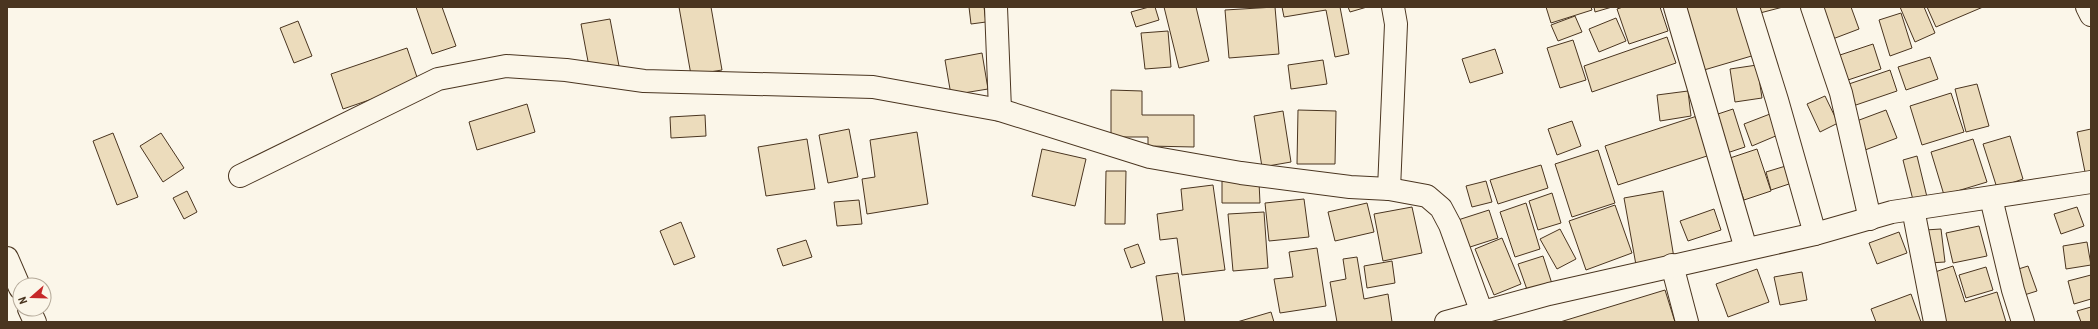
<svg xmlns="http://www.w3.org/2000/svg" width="2098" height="329" viewBox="0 0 2098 329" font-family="'Roboto Condensed',sans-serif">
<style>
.building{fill:#ecdcbc;stroke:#4a3520}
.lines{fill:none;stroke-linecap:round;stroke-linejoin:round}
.street-casing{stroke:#4a3520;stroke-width:24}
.street{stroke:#fbf6e9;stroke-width:22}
</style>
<rect width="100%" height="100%" fill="#fbf6e9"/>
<!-- building -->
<g class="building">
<polygon points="416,7 442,7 456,46 432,54"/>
<polygon points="679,7 711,7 722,70 691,75"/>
<polygon points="969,7 984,7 986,22 971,24"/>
<polygon points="1149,7 1155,7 1159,20 1136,27 1131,12"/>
<polygon points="1164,7 1196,7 1209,61 1179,68"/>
<polygon points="1275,7 1279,54 1229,58 1225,10"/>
<polygon points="1282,7 1340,7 1349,54 1335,57 1326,10 1284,17"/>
<polygon points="1348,7 1367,7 1350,12"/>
<polygon points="1546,7 1591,7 1592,10 1551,23"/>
<polygon points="1594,7 1612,7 1595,12"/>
<polygon points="1623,7 1660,7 1668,31 1629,44 1617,9"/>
<polygon points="1685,7 1740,7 1755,55 1704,70"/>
<polygon points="1759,7 1783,7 1760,13"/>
<polygon points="1817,7 1851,7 1859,29 1830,40"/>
<polygon points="1900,7 1924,7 1935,33 1915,42"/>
<polygon points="1927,7 1983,7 1936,27"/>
<polygon points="1901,13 1912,48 1890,56 1879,20"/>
<polygon points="1575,16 1582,32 1558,41 1551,25"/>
<polygon points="1616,18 1626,41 1599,52 1589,29"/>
<polygon points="610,19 619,66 590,72 581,24"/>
<polygon points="298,21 312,56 294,63 280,28"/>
<polygon points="1168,31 1171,67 1145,69 1141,33"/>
<polygon points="1667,37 1676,63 1592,92 1584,66"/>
<polygon points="1573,40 1586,80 1560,88 1547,48"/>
<polygon points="1873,44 1881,69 1842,82 1834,57"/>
<polygon points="407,48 419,83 343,109 331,74"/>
<polygon points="1495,49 1503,73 1470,83 1462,59"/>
<polygon points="982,53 988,89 951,95 945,60"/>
<polygon points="1930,57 1938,79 1906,90 1898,67"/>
<polygon points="1323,60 1327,84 1291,89 1288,65"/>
<polygon points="1757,65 1762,98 1735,102 1730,69"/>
<polygon points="1890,70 1897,91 1850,107 1843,86"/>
<polygon points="1977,84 1989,126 1966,132 1955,89"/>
<polygon points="1111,90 1142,91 1142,115 1194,115 1194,147 1148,146 1148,137 1111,137"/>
<polygon points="1688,91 1691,116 1660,121 1657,95"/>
<polygon points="1951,93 1964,132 1922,145 1910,106"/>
<polygon points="1825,96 1838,123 1820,132 1807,104"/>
<polygon points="527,104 535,132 477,150 469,122"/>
<polygon points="1733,109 1745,147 1724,154 1712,116"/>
<polygon points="1298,110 1336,111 1335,164 1297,164"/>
<polygon points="1886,110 1897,138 1865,150 1854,122"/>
<polygon points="1283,111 1291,162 1262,167 1254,116"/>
<polygon points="1770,114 1778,135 1752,146 1744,124"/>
<polygon points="705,115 706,136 671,138 670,117"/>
<polygon points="1697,116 1710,155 1618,185 1605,146"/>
<polygon points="1572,121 1581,146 1557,155 1548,129"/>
<polygon points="849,129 858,177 828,183 819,135"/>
<polygon points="2091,129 2091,171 2085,172 2077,132"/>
<polygon points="917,132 928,204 867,214 862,179 875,177 870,140"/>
<polygon points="113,133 138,197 117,205 93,141"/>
<polygon points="161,133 184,168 163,182 140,146"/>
<polygon points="2010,136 2023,179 1997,188 1983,144"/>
<polygon points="807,139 815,189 766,196 758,147"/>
<polygon points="1973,139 1987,182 1944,195 1931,152"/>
<polygon points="1042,149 1086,159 1075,206 1032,196"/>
<polygon points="1757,149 1771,191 1744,200 1730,158"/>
<polygon points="1598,150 1615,203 1572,217 1555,164"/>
<polygon points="1917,156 1927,197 1913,200 1903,160"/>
<polygon points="1541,165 1548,188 1498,204 1490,180"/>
<polygon points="1789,165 1795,182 1771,190 1766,172"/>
<polygon points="1106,171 1126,171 1125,224 1105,224"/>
<polygon points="1222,181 1259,182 1260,203 1222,203"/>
<polygon points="1486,181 1492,202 1472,207 1466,186"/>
<polygon points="1213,185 1225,270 1182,275 1177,238 1160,240 1157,214 1183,210 1181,189"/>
<polygon points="187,191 197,212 184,219 173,198"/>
<polygon points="1663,191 1674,258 1636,265 1624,198"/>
<polygon points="1552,193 1561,223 1538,230 1529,201"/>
<polygon points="1304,199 1309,237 1269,241 1265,203"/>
<polygon points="859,200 862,224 837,226 834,202"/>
<polygon points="1367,203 1374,232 1335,241 1328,212"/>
<polygon points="1526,203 1540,249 1515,257 1500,212"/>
<polygon points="1615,205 1632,253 1586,270 1569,221"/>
<polygon points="1412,207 1422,253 1383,261 1374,214"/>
<polygon points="2077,207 2084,226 2061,234 2054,214"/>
<polygon points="1714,209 1721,230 1688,241 1680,221"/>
<polygon points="1489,210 1498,238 1467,248 1458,220"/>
<polygon points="1264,212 1268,268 1233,271 1228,214"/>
<polygon points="681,222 695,257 674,265 660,231"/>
<polygon points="1979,226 1987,256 1953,263 1946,233"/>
<polygon points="1560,229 1576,259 1557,269 1540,239"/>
<polygon points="1941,229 1945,262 1929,263 1925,230"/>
<polygon points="1899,232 1907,253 1877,264 1869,243"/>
<polygon points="1502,238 1521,284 1494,295 1475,249"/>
<polygon points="806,240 812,257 783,266 777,249"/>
<polygon points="2087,242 2091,265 2066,269 2063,246"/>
<polygon points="1138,244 1145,263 1131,268 1124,249"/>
<polygon points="1317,248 1326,306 1280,313 1274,279 1293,277 1289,252"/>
<polygon points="1543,256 1554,290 1530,298 1518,264"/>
<polygon points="1357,257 1364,299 1388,294 1392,322 1337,322 1330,282 1346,279 1343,259"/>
<polygon points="1392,261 1395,283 1367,288 1364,266"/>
<polygon points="1953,266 1965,302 1997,292 2006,322 1941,322 1926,275"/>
<polygon points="2028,266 2037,291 2021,296 2012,271"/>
<polygon points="1986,267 1993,290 1966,298 1959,275"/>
<polygon points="1757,269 1769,302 1728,317 1716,284"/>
<polygon points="1802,272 1807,300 1780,305 1774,277"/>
<polygon points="1178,273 1185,322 1163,322 1156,276"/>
<polygon points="2091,275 2091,299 2074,304 2068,281"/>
<polygon points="1665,290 1675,322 1560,322"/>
<polygon points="1911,294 1921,322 1876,322 1871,309"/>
<polygon points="2091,307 2091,322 2081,322 2077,311"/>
<polygon points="1271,312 1274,322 1237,322"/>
</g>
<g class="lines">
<!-- street casing -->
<g class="street-casing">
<g id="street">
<polyline points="996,7 1000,110"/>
<polyline points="1675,7 1746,249"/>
<polyline points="1748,7 1777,100 1815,234"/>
<polyline points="1812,7 1841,93 1870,219"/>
<polyline points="2087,7 2091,15"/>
<polyline points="240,176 438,79 506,66 566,70 644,81 873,87 1000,110 1150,157 1241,173 1350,187 1389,189 1427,196 1441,208 1450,225 1482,313"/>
<polyline points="1389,189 1396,24 1393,7"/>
<polyline points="1991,198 2013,290 2023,322"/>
<polyline points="1913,209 1935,322"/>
<polyline points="7,258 20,288"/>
<polyline points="1672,265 1687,322"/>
<polyline points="29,309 35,322"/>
<polyline points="1446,322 1549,294 1815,234 1892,212 2091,182"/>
</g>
</g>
<!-- street -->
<use href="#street" class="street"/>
</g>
<!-- border -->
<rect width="2098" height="329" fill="none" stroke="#4a3520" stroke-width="16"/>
<!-- north arrow -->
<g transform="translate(32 297) rotate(250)"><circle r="19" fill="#fbf6e9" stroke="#b4a999"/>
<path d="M0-3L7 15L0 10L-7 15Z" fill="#c62828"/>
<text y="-6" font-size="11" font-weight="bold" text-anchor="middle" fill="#4a3520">N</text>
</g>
</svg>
